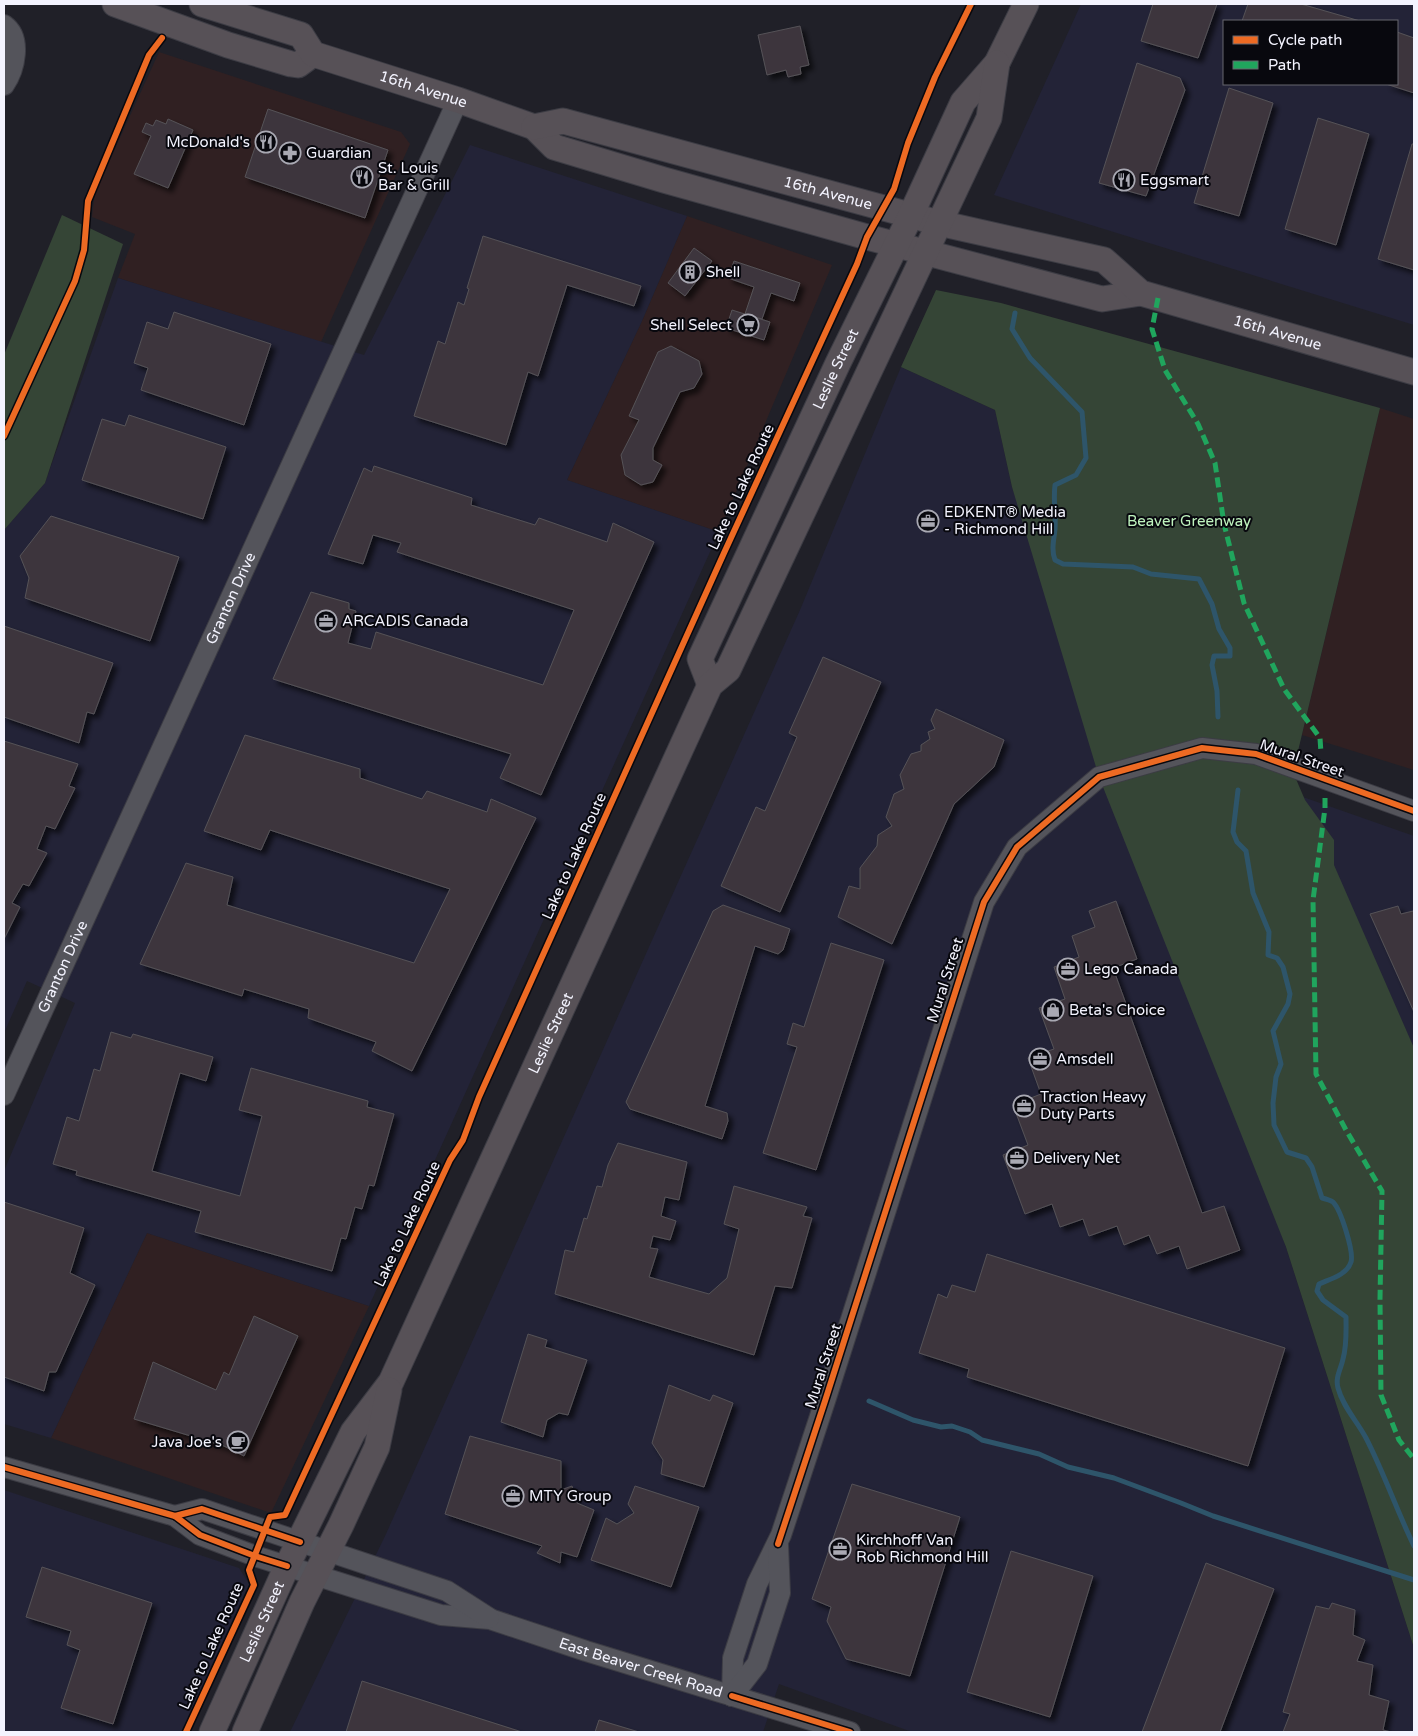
<svg xmlns="http://www.w3.org/2000/svg" width="1418" height="1736" viewBox="0 0 1418 1736" font-family="'Varela Round',sans-serif">
<style>
.commercial{fill:#302022}
.built{fill:#232337;fill-rule:evenodd}
.green{fill:#354536}
.lines{fill:none;stroke-linecap:round;stroke-linejoin:round}
.stream{stroke:#2e556a;stroke-width:5}
.building{fill:#3d363d;stroke:#555257;filter:url(#shadow)}
.minor-casing{stroke:#3c3c44;stroke-width:22}
.major-casing{stroke:#3c3c44;stroke-width:27}
.minor{stroke:#54545b;stroke-width:20}
.major{stroke:#575157;stroke-width:25}
.quiet{stroke:#20a55d;stroke-width:5;stroke-dasharray:10 5;stroke-linecap:butt}
.cycleway-casing{stroke:#08080e;stroke-width:9}
.cycleway{stroke:#ed6a23;stroke-width:6}
.labels{text-anchor:middle;stroke-width:4;stroke-linejoin:round;paint-order:stroke}
.street-label{font-size:15px;fill:#f3f3fe;stroke:#08080e}
.poi-label{font-size:15px;fill:#f3f3fe;stroke:#08080e;text-anchor:start}
.park-label{font-size:15px;fill:#bff3be;stroke:#08080e}
</style>
<defs>
<filter id="shadow"><feDropShadow dx="4.5" dy="4.5" stdDeviation="2.5" flood-color="#0009"/></filter>
</defs>
<rect width="100%" height="100%" fill="#202028"/>
<!-- commercial -->
<g class="commercial">
<polygon points="159,52 401,132 410,144 321,342 118,278 135,234 92,217 95,193"/>
<polygon points="687,216 832,265 719,532 567,480 642,321"/>
<polygon points="1380,408 1414,419 1414,770 1302,735"/>
<polygon points="147,1233 369,1306 271,1513 51,1438"/>
</g>
<!-- built -->
<g class="built">
<path d="M 1081,4 L 1414,4 L 1414,325 L 994,195 ZM 1224,21 L 1397,21 L 1397,84 L 1224,84 Z"/>
<polygon points="470,145 687,216 642,321 567,480 719,532 369,1306 147,1233 51,1438 4,1424 4,1171 75,1003 27,981 4,1033 4,530 45,483 118,278 364,355"/>
<polygon points="901,367 995,410 1012,487 1286,1247 1414,1648 1414,1732 912,1732 779,1684 763,1732 290,1732 386,1534 800,610"/>
<polygon points="1303,797 1414,836 1414,1049"/>
<polygon points="4,1490 239,1568 249,1584 182,1732 4,1732"/>
</g>
<!-- green -->
<g class="green">
<polygon points="62,215 123,244 45,483 4,530 4,355"/>
<polygon points="936,290 1001,303 1380,408 1293,772 1305,800 1334,840 1334,865 1414,1048 1414,1648 1286,1247 1099,777 1012,487 995,410 901,367"/>
</g>
<g class="lines">
<!-- stream -->
<g class="stream">
<path d="M 1015,313 L 1012,329 L 1030,358 L 1082,412 L 1086,458 L 1076,475 L 1055,485 C 1053,500 1056,514 1055,529 C 1054,540 1051,549 1055,560 L 1063,564 L 1133,567 L 1151,574 L 1199,579 L 1212,604 L 1219,629 L 1230,648 L 1230,656 L 1214,656 L 1212,665 L 1217,691 L 1218,717"/>
<path d="M 1238,790 L 1233,832 L 1237,842 L 1246,851 L 1253,893 L 1269,932 L 1268,955 L 1277,958 L 1283,967 L 1290,994 L 1288,1004 L 1273,1031 L 1281,1064 L 1276,1077 L 1273,1103 L 1274,1125 L 1287,1152 L 1306,1158 L 1312,1167 L 1322,1198 C 1326,1199 1330,1200 1333,1202 C 1341,1210 1354,1252 1351,1262 C 1347,1275 1330,1279 1319,1284 L 1317,1291 L 1323,1300 L 1346,1317 C 1346,1331 1347,1345 1343,1359 C 1341,1369 1335,1377 1338,1388 C 1343,1407 1357,1421 1366,1438 C 1384,1473 1397,1511 1414,1546"/>
<polyline points="869,1401 913,1420 941,1427 952,1426 970,1432 982,1440 1039,1454 1068,1467 1114,1478 1181,1503 1213,1516 1414,1580"/>
</g>
</g>
<!-- building -->
<g class="building">
<polygon points="1153,4 1217,4 1198,58 1141,41"/>
<polygon points="1248,4 1301,4 1360,21 1242,21"/>
<polygon points="800,26 809,65 800,67 801,74 788,77 786,70 767,75 758,35"/>
<polygon points="1397,32 1414,38 1414,93 1386,84 1397,84"/>
<polygon points="1137,63 1180,78 1185,90 1146,196 1099,183"/>
<polygon points="1229,88 1273,103 1239,216 1194,203"/>
<polygon points="268,109 388,150 365,218 245,177"/>
<polygon points="1318,118 1369,134 1336,245 1285,229"/>
<polygon points="168,119 193,130 168,188 134,174 151,136 142,132 146,123 153,126 156,120 166,124"/>
<polygon points="1412,144 1414,144 1414,270 1378,259"/>
<polygon points="483,236 641,286 634,306 567,285 538,376 528,372 506,445 414,416 438,341 445,344 458,302 464,305 469,289 467,288"/>
<polygon points="694,248 712,261 685,296 668,283"/>
<polygon points="734,261 800,283 794,301 771,293 762,319 745,314 754,287 728,278"/>
<polygon points="732,310 770,322 764,340 726,328"/>
<polygon points="174,312 271,344 244,425 141,390 148,368 134,363 147,322 168,329"/>
<polygon points="671,346 699,361 702,374 694,388 680,392 653,448 653,460 662,465 653,482 641,485 625,475 621,455 639,420 629,416 658,352"/>
<polygon points="129,415 226,447 203,519 82,480 102,419 125,426"/>
<polygon points="374,466 472,498 471,505 535,525 539,518 607,542 613,523 654,542 541,795 500,778 511,754 273,679 311,592 349,603 349,609 356,611 348,643 371,649 376,632 543,685 574,610 397,552 401,543 373,535 363,564 328,554 364,468 372,472"/>
<polygon points="51,516 179,557 150,641 25,598 29,578 20,556"/>
<polygon points="4,626 113,663 94,714 87,712 79,743 4,717"/>
<polygon points="823,657 881,682 780,912 721,886 756,807 765,811 797,737 789,733"/>
<polygon points="936,709 1004,740 994,767 954,804 892,944 838,917 849,886 860,889 860,868 877,846 878,835 892,826 886,817 894,794 904,789 900,775 911,754 921,751 921,745 930,739 928,732 935,729 931,720"/>
<polygon points="245,735 360,769 360,778 422,799 427,791 487,812 491,799 536,818 412,1071 372,1051 376,1042 308,1018 309,1009 244,989 242,996 140,964 186,863 233,877 227,905 414,963 450,889 270,830 261,850 204,831"/>
<polygon points="4,741 78,764 69,786 75,788 55,829 46,826 37,849 47,853 29,886 23,884 12,903 20,907 4,939"/>
<polygon points="1116,901 1137,959 1113,968 1202,1213 1224,1206 1240,1250 1187,1269 1179,1246 1157,1254 1149,1235 1124,1245 1117,1226 1089,1236 1083,1219 1060,1227 1052,1204 1025,1214 1003,1155 1028,1145 1013,1105 1041,1094 1028,1058 1054,1049 1039,1008 1065,999 1054,967 1079,957 1072,936 1095,927 1089,911"/>
<polygon points="723,905 790,929 783,950 778,954 755,946 705,1106 727,1113 728,1121 722,1139 630,1109 626,1102 713,911"/>
<polygon points="1398,906 1401,914 1413,911 1414,914 1414,1012 1370,914"/>
<polygon points="831,943 884,960 816,1170 763,1153 797,1047 787,1044 793,1023 804,1027"/>
<polygon points="111,1032 131,1038 133,1034 213,1057 206,1081 180,1073 152,1171 240,1196 262,1116 239,1110 251,1068 368,1101 367,1107 394,1114 374,1186 369,1185 362,1209 355,1207 346,1239 341,1238 332,1271 195,1232 201,1211 76,1175 77,1171 53,1164 67,1117 79,1121 94,1069 100,1071"/>
<polygon points="618,1143 687,1162 679,1200 665,1197 661,1216 676,1221 670,1240 653,1236 650,1248 658,1249 649,1277 709,1294 727,1278 739,1229 724,1224 734,1186 807,1207 803,1216 812,1218 792,1288 775,1286 754,1355 555,1294 565,1250 574,1252 584,1218 587,1219 597,1186 602,1187 608,1165"/>
<polygon points="4,1202 84,1228 70,1273 95,1285 56,1372 49,1372 44,1391 4,1377"/>
<polygon points="987,1254 1285,1348 1248,1466 967,1377 969,1369 919,1353 938,1294 947,1298 952,1285 975,1292"/>
<polygon points="254,1316 298,1336 244,1456 224,1446 134,1419 153,1362 216,1390 224,1372 229,1375"/>
<polygon points="528,1334 547,1340 545,1347 587,1360 568,1415 559,1413 547,1420 543,1437 501,1422"/>
<polygon points="669,1385 710,1401 713,1395 733,1403 704,1487 661,1474 663,1460 652,1443"/>
<polygon points="470,1436 561,1461 561,1490 572,1486 577,1503 594,1510 577,1557 561,1552 560,1563 537,1553 542,1546 445,1514"/>
<polygon points="852,1484 960,1517 910,1676 846,1659 827,1621 831,1607 812,1599"/>
<polygon points="635,1486 699,1507 671,1587 591,1560 606,1518 617,1524 634,1513 628,1504"/>
<polygon points="1011,1551 1093,1576 1050,1717 967,1692"/>
<polygon points="1206,1563 1274,1589 1220,1732 1142,1732"/>
<polygon points="42,1567 152,1603 113,1724 61,1708 80,1650 67,1645 71,1631 26,1617"/>
<polygon points="1332,1603 1355,1610 1353,1635 1365,1640 1357,1661 1373,1665 1369,1695 1389,1701 1383,1730 1391,1732 1283,1732 1290,1714 1283,1712 1316,1606 1329,1609"/>
<polygon points="362,1681 522,1732 346,1732"/>
<polygon points="599,1720 639,1732 595,1732"/>
</g>
<g class="lines">
<!-- minor casing -->
<g class="minor-casing">
<g id="minor">
<path d="M 4,25 C 22,38 15,69 4,85"/>
<path id="s1" d="M 4,1095 L 458,100"/>
<path id="s2" d="M 4,1467 L 175,1516 L 200,1535 L 255,1556 L 441,1615 L 490,1619 L 586,1651 L 850,1732"/>
<polyline points="175,1516 202,1509 447,1591 489,1618"/>
<polyline points="732,1696 733,1658 757,1584 781,1535 825,1401 984,902 1017,847 1099,777 1202,748 1256,754 1414,811"/>
<polyline points="732,1696 757,1664 780,1593 778,1545"/>
</g>
</g>
<!-- major casing -->
<g class="major-casing">
<g id="major">
<polyline points="115,4 228,45 291,64 298,65 313,54"/>
<path id="s3" d="M 202,4 L 301,35 L 313,54 L 458,100 L 534,127 L 554,147 L 664,180 L 867,237 L 1102,299 L 1141,293"/>
<path id="s4" d="M 534,127 L 563,121 L 939,223 L 1104,260 L 1141,293 L 1414,372"/>
<path id="s5" d="M 710,685 L 700,659 L 838,363 L 911,215 L 963,102 L 997,63 L 1026,4"/>
<path id="s6" d="M 212,1732 L 287,1566 L 353,1432 L 391,1382 L 710,685 L 728,670 L 989,118 L 997,63"/>
<polyline points="245,1732 302,1602 341,1525 377,1447 389,1390"/>
</g>
</g>
<!-- minor -->
<use href="#minor" class="minor"/>
<!-- major -->
<use href="#major" class="major"/>
<!-- quiet -->
<g class="quiet">
<polyline points="1158,298 1152,329 1165,370 1198,424 1215,463 1224,524 1244,603 1284,689 1320,738 1321,753"/>
<polyline points="1325,798 1325,808 1313,900 1316,1074 1346,1130 1382,1191 1380,1299 1381,1395 1399,1440 1414,1459"/>
</g>
<!-- cycleway casing -->
<g class="cycleway-casing">
<g id="cycleway">
<polyline points="4,436 75,281 84,250 88,201 149,55 162,38"/>
<polyline points="4,1467 175,1516 200,1535 255,1556 287,1566"/>
<polyline points="175,1516 202,1509 300,1542"/>
<polyline points="778,1544 825,1401 984,902 1017,847 1099,777 1202,748 1256,754 1414,811"/>
<polyline points="732,1696 850,1732"/>
<polyline points="186,1732 254,1585 249,1570 270,1517 285,1515 450,1160 463,1140 479,1097 724,553 857,264 867,237 894,189 908,143 935,77 971,4"/>
</g>
</g>
<!-- cycleway -->
<use href="#cycleway" class="cycleway"/>
</g>
<!-- icons -->
<defs>
<g id="restaurant-ring" transform="scale(1.125)"><circle r="9.5" fill="#08080e" stroke="#a9a9b3" stroke-width="1.5"/><path d="M-5-6h1v4h1v-4h1v4h1v-4h1v5L-1.5 .5V6h-2V.5L-5-1ZM5-6V6H3V1.5H1.5Q1.5-4 5-6Z" fill="#a9a9b3"/></g>
<g id="pharmacy-ring" transform="scale(1.125)"><circle r="9.5" fill="#08080e" stroke="#a9a9b3" stroke-width="1.5"/><path d="M-2-6h4v4h4v4h-4v4h-4v-4h-4v-4h4Z" fill="#a9a9b3"/></g>
<g id="building-ring" transform="scale(1.125)"><circle r="9.5" fill="#08080e" stroke="#a9a9b3" stroke-width="1.5"/><path d="M-4-6H4V6H1V3H-1V6H-4ZM-2.5-4.3h1.7v1.8h-1.7ZM.8-4.3h1.7v1.8H.8ZM-2.5-1h1.7V.8h-1.7ZM.8-1h1.7V.8H.8Z" fill="#a9a9b3"/></g>
<g id="supermarket-ring" transform="scale(1.125)"><circle r="9.5" fill="#08080e" stroke="#a9a9b3" stroke-width="1.5"/><path d="M-6-5.5h2.5l.6 2H6L4.5 2H-2.5L-4.4-4H-6ZM-1.5 3.2a1.3 1.3 0 1 0 .1 0ZM3 3.2a1.3 1.3 0 1 0 .1 0Z" fill="#a9a9b3"/></g>
<g id="office-ring" transform="scale(1.125)"><circle r="9.5" fill="#08080e" stroke="#a9a9b3" stroke-width="1.5"/><path d="M-6-3h4V-5.5h4V-3h4V5H-6ZM-1-4.5V-3h2v-1.5ZM-6 0V1H6V0Z" fill="#a9a9b3"/></g>
<g id="shop-ring" transform="scale(1.125)"><circle r="9.5" fill="#08080e" stroke="#a9a9b3" stroke-width="1.5"/><path d="M-5-2.5h2.3a2.7 3.5 0 0 1 5.4 0H5L5.5 6h-11ZM-1.5-2.5h3a1.5 2.3 0 0 0-3 0Z" fill="#a9a9b3"/></g>
<g id="cafe-ring" transform="scale(1.125)"><circle r="9.5" fill="#08080e" stroke="#a9a9b3" stroke-width="1.5"/><path d="M-5.5-4.5H6V0H3Q3 3.5 0 3.5H-2.5Q-5.5 3.5-5.5 0ZM3-3.2v2h1.7v-2ZM-6 4.5H4V6H-6Z" fill="#a9a9b3"/></g>
</defs>
<g fill-rule="evenodd">
<use href="#restaurant-ring" x="266" y="142"/>
<use href="#pharmacy-ring" x="290" y="153"/>
<use href="#restaurant-ring" x="362" y="177"/>
<use href="#restaurant-ring" x="1124" y="180"/>
<use href="#building-ring" x="690" y="272"/>
<use href="#supermarket-ring" x="748" y="325"/>
<use href="#office-ring" x="928" y="521"/>
<use href="#office-ring" x="326" y="621"/>
<use href="#office-ring" x="1068" y="969"/>
<use href="#shop-ring" x="1053" y="1010"/>
<use href="#office-ring" x="1040" y="1059"/>
<use href="#office-ring" x="1024" y="1106"/>
<use href="#office-ring" x="1017" y="1158"/>
<use href="#cafe-ring" x="238" y="1442"/>
<use href="#office-ring" x="513" y="1496"/>
<use href="#office-ring" x="840" y="1549"/>
</g>
<g class="labels">
<!-- street labels -->
<g class="street-label">
<text dy="5" stroke="none"><textPath href="#s3" startOffset="242">16th Avenue</textPath></text>
<text dy="5" stroke="none"><textPath href="#s4" startOffset="304">16th Avenue</textPath></text>
<text dy="5" stroke="none"><textPath href="#s4" startOffset="780">16th Avenue</textPath></text>
<text dy="5" stroke="none"><textPath href="#s5" startOffset="348">Leslie Street</textPath></text>
<text transform="translate(741 487) rotate(-65)" y="5">Lake to Lake Route</text>
<text dy="5" stroke="none"><textPath href="#s1" startOffset="546">Granton Drive</textPath></text>
<text transform="translate(1302 758) rotate(19)" y="5">Mural Street</text>
<text transform="translate(574 856) rotate(-66)" y="5">Lake to Lake Route</text>
<text dy="5" stroke="none"><textPath href="#s1" startOffset="141">Granton Drive</textPath></text>
<text transform="translate(945 980) rotate(-72)" y="5">Mural Street</text>
<text dy="5" stroke="none"><textPath href="#s6" startOffset="778">Leslie Street</textPath></text>
<text transform="translate(407 1224) rotate(-65)" y="5">Lake to Lake Route</text>
<text transform="translate(823 1366) rotate(-72)" y="5">Mural Street</text>
<text dy="5" stroke="none"><textPath href="#s6" startOffset="121">Leslie Street</textPath></text>
<text transform="translate(211 1646) rotate(-66)" y="5">Lake to Lake Route</text>
<text dy="5" stroke="none"><textPath href="#s2" startOffset="671">East Beaver Creek Road</textPath></text>
</g>
<!-- poi labels -->
<g class="poi-label">
<text x="250" y="147" text-anchor="end">McDonald's</text>
<text x="306" y="158">Guardian</text>
<text x="378" y="173">St. Louis<tspan x="378" dy="17">Bar &amp; Grill</tspan></text>
<text x="1140" y="185">Eggsmart</text>
<text x="706" y="277">Shell</text>
<text x="732" y="330" text-anchor="end">Shell Select</text>
<text x="944" y="517">EDKENT® Media<tspan x="944" dy="17">- Richmond Hill</tspan></text>
<text x="342" y="626">ARCADIS Canada</text>
<text x="1084" y="974">Lego Canada</text>
<text x="1069" y="1015">Beta's Choice</text>
<text x="1056" y="1064">Amsdell</text>
<text x="1040" y="1102">Traction Heavy<tspan x="1040" dy="17">Duty Parts</tspan></text>
<text x="1033" y="1163">Delivery Net</text>
<text x="222" y="1447" text-anchor="end">Java Joe's</text>
<text x="529" y="1501">MTY Group</text>
<text x="856" y="1545">Kirchhoff Van<tspan x="856" dy="17">Rob Richmond Hill</tspan></text>
</g>
<!-- park labels -->
<g class="park-label">
<text x="1189" y="526">Beaver Greenway</text>
</g>
</g>
<!-- border -->
<rect width="1418" height="1736" fill="none" stroke="#f3f3fe" stroke-width="10"/>
<!-- legend -->
<rect x="1223" y="20" width="175" height="65" fill="#08080e" stroke="#66666e"/>
<rect x="1233" y="36" width="25" height="8" fill="#ed6a23" stroke="#66666e"/>
<text x="1268" y="45" font-size="15" fill="#f3f3fe">Cycle path</text>
<rect x="1233" y="61" width="25" height="8" fill="#20a55d" stroke="#66666e"/>
<text x="1268" y="70" font-size="15" fill="#f3f3fe">Path</text>
</svg>
